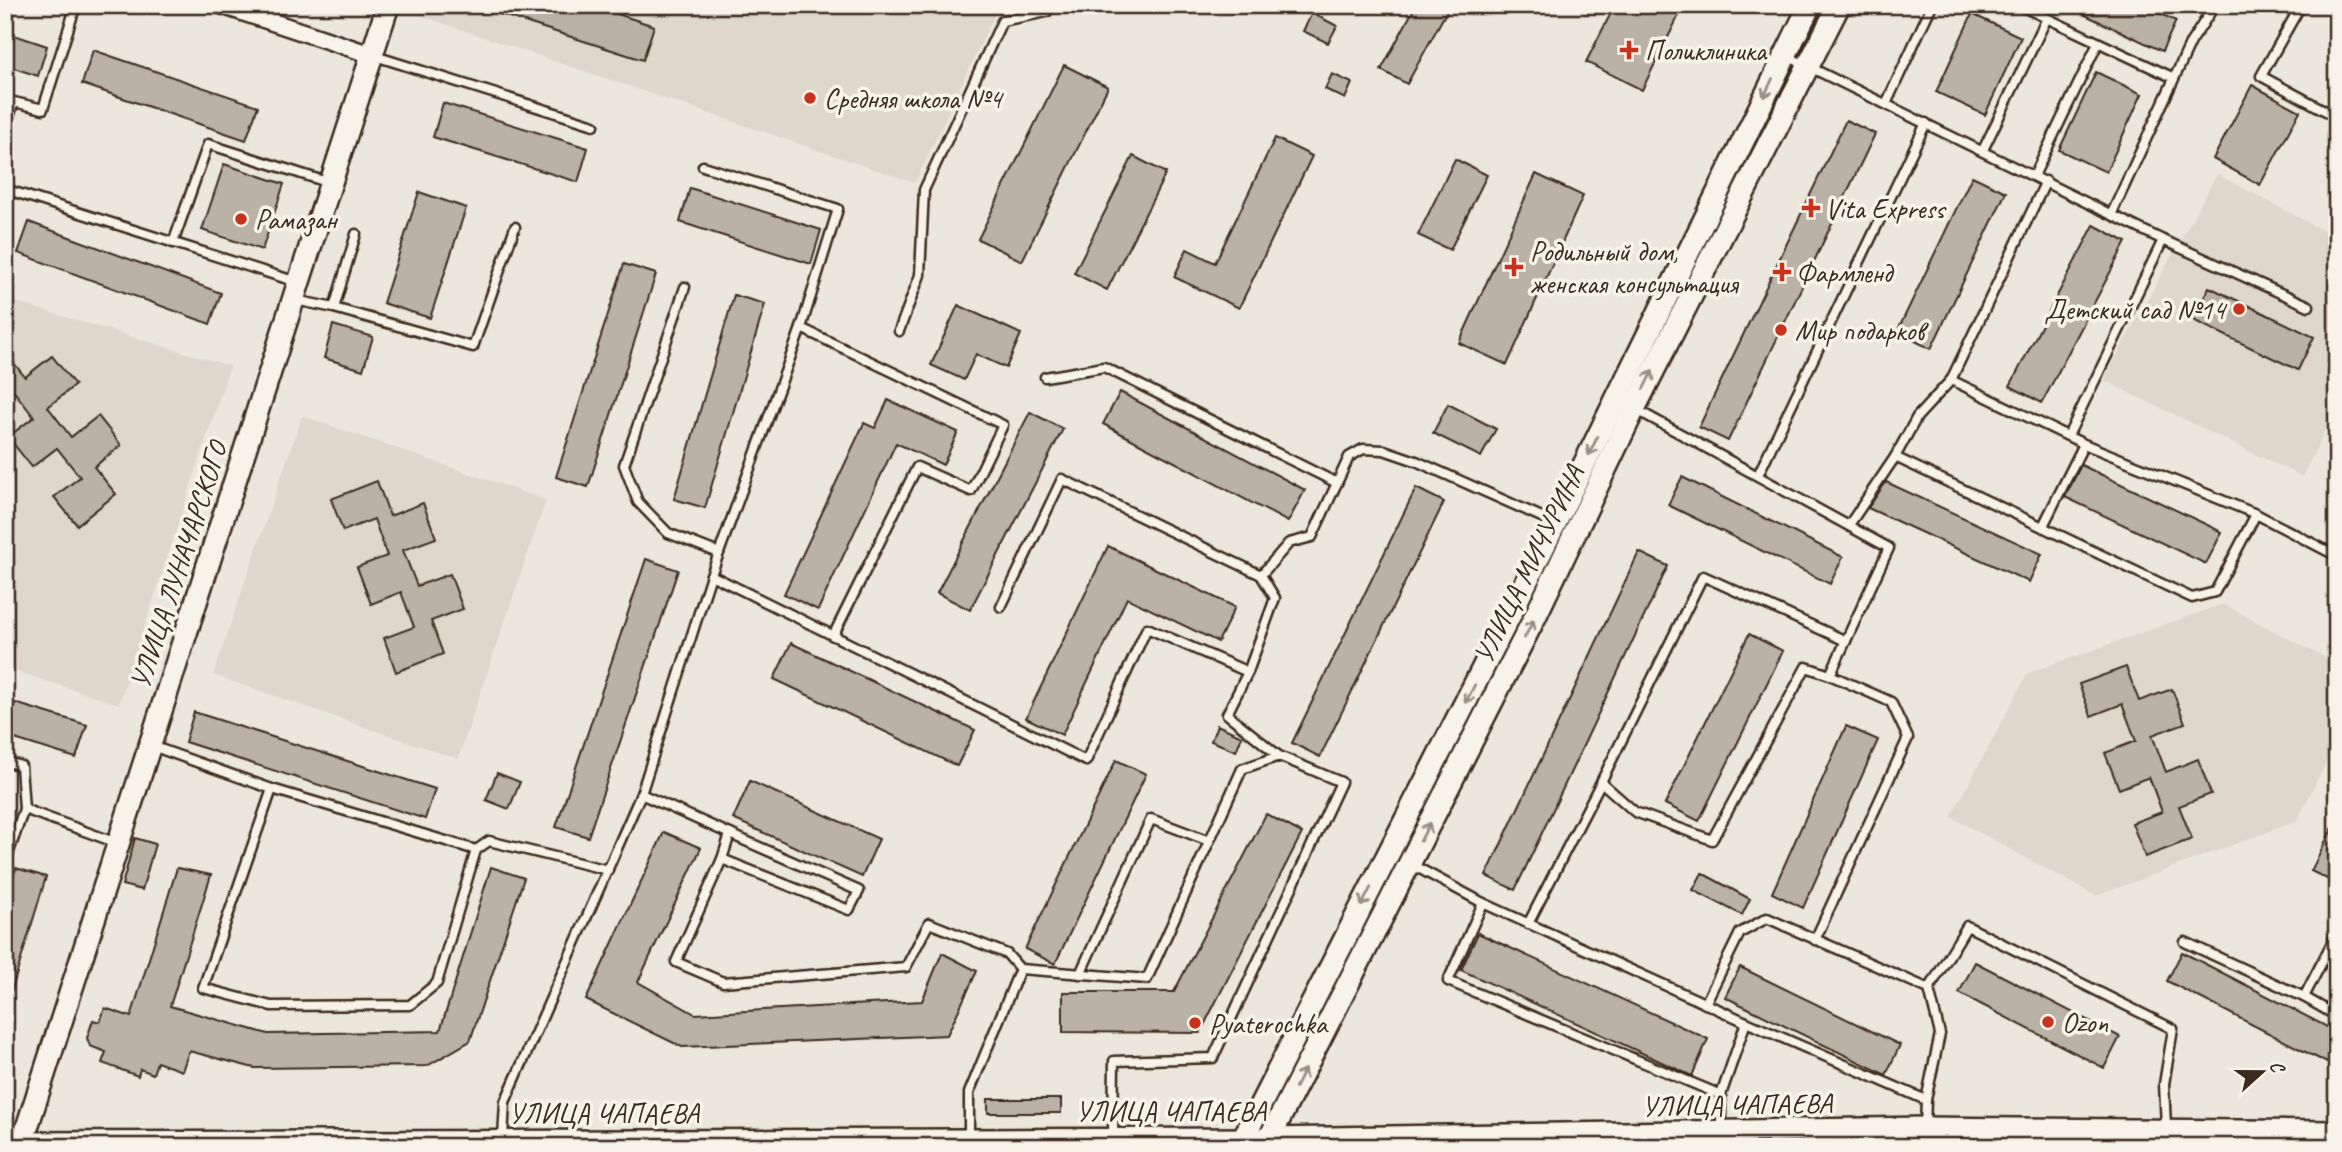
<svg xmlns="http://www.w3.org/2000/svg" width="2342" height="1152" viewBox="0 0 2342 1152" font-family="Caveat,sans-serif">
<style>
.built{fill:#ddd7cc}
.building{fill:#bab2a7;stroke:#3b2a1e;stroke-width:2}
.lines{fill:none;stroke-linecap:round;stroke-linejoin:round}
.lane-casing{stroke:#3b2a1e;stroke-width:13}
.street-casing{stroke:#3b2a1e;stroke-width:21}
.secondary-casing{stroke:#3b2a1e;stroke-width:26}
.lane{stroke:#f7f3e8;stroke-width:8}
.street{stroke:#f7f3e8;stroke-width:16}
.secondary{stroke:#f7f3e8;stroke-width:21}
.oneway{stroke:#998e83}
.poi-dot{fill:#c8321e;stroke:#f7f3e8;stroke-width:2.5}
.labels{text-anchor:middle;stroke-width:7;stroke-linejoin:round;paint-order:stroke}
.poi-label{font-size:28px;fill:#3b2a1e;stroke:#f7f3e8;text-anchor:start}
.street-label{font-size:28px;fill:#3b2a1e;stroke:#f7f3e8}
</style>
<rect width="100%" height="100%" fill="#ece7dc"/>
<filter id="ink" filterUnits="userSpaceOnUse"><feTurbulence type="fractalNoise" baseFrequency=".0143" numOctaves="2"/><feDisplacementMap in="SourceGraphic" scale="14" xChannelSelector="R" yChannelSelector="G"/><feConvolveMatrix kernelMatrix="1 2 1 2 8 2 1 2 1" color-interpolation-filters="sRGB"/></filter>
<g filter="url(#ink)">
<!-- built -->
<g class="built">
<polygon points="418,5 999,5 915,183 415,14"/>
<polygon points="2217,174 2337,238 2337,407 2302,477 2103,380"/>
<polygon points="5,299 230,366 119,704 5,668"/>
<polygon points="302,416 546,500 458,759 213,675"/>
<polygon points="2223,604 2337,664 2337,740 2297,821 2096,896 1951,817 2028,673"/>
</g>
<!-- building -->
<g class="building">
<polygon points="481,5 590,5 654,26 643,60 481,8"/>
<polygon points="1416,5 1450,5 1407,84 1381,70"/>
<polygon points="1615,5 1684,5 1642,90 1586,62"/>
<polygon points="2064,5 2142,5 2176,21 2162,51"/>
<polygon points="1312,13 1337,26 1328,43 1303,31"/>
<polygon points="1972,14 2021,37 1985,115 1936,92"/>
<polygon points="5,32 47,46 38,76 5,65"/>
<polygon points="93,50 258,106 246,140 82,84"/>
<polygon points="1064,65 1108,87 1022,261 978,239"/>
<polygon points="2096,72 2142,94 2106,172 2059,150"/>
<polygon points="1332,74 1352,83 1345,99 1325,89"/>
<polygon points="2252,85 2300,111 2260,185 2213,159"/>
<polygon points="443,103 588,148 578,182 433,137"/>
<polygon points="1846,120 1875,134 1728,441 1699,427"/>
<polygon points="1275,138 1312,156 1239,308 1174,277 1187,249 1215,263"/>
<polygon points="1133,156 1166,173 1107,290 1074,273"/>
<polygon points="1455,159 1487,175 1450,250 1418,235"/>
<polygon points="224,164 284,184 262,250 202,230"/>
<polygon points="1536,174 1583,196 1507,365 1459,343"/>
<polygon points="1972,176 2006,192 1931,349 1897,332"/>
<polygon points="690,188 821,230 811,264 680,222"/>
<polygon points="419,192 466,208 430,318 383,303"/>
<polygon points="29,222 221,293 210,324 18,253"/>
<polygon points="2094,225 2126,242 2042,403 2010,386"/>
<polygon points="624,264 656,274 588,487 556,477"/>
<polygon points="2209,287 2314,337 2298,370 2193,320"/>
<polygon points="734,295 765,304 705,508 674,499"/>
<polygon points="958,305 1021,334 1006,368 976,354 964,380 931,365"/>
<polygon points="333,325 373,337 363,370 324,358"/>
<polygon points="5,352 25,377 52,356 75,385 48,407 71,437 98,416 121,445 94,467 116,494 77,525 54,497 80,477 57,448 32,467 8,437 34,417 5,380"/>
<polygon points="1120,392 1305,490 1288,522 1103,424"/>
<polygon points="888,400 958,432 943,465 896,443 818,610 784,594 864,423 875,428"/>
<polygon points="1448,404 1496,429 1481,457 1433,433"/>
<polygon points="1030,412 1063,429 970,610 937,593"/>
<polygon points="2081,465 2222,532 2206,564 2065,497"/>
<polygon points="1682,477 1843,557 1830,584 1668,505"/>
<polygon points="377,481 390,516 423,503 436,538 403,550 417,586 450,574 463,609 431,621 443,654 396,672 384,638 414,627 401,592 371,604 357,567 387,556 374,519 343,531 331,499"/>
<polygon points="1886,482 2042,554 2029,582 1868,508"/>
<polygon points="1416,488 1444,502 1320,757 1292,743"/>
<polygon points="1108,546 1235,607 1218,642 1127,598 1062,735 1026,718"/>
<polygon points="1639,552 1668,566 1515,890 1486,876"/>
<polygon points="646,559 678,570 588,837 556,827"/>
<polygon points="1749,634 1783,651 1699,821 1665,804"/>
<polygon points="791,643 975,730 957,766 774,679"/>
<polygon points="2126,667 2139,701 2172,689 2185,723 2152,735 2166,772 2198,759 2211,794 2179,806 2192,839 2145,857 2132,823 2162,812 2149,777 2119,789 2105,753 2136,741 2122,704 2091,716 2079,684"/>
<polygon points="5,700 87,725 76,758 5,736"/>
<polygon points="194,712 435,789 425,819 185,742"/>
<polygon points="1217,725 1242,736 1236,751 1211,741"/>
<polygon points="1846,726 1878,740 1803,908 1772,893"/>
<polygon points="1116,760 1146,774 1055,964 1025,949"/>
<polygon points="497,773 520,782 509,809 486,800"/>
<polygon points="750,781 879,839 862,877 733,819"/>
<polygon points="1266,814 1302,833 1200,1033 1063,1032 1063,992 1174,992"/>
<polygon points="2337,819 2337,884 2311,871"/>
<polygon points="664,832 701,848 638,982 695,1014 922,1001 942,953 977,971 947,1035 682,1047 586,1000"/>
<polygon points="135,838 155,844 142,890 122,885"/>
<polygon points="491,867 524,878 470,1041 427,1066 254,1068 189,1051 182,1071 157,1062 153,1074 140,1069 138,1076 102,1063 106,1052 90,1046 87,1038 93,1020 100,1022 105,1008 131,1017 177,868 211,875 170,1006 268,1034 440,1031"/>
<polygon points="16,868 46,877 9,999 5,998 5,901"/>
<polygon points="1702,873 1750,899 1742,915 1693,890"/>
<polygon points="1478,933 1708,1039 1692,1076 1461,970"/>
<polygon points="2182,952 2337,1032 2337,1068 2167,981"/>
<polygon points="1975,962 2120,1037 2104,1068 1959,993"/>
<polygon points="1740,967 1900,1045 1886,1075 1725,997"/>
<rect x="988" y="1099" width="73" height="14"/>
</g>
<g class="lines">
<!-- lane casing -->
<g class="lane-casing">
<g id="lane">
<polyline points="2019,5 2174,78"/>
<polyline points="2301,5 2261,76 2337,117"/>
<polyline points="375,56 594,125"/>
<polyline points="1787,56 2163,240 2068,436"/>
<polyline points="1886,104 1932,5"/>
<polyline points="5,128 14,102 43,109 76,5"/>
<polyline points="1983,150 2047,18"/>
<polyline points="703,166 838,209 801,328"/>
<polyline points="2034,176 2098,43"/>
<polyline points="5,189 297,282"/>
<polyline points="2112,213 2191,42 2215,5"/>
<polyline points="2163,240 2309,306"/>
<polyline points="173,243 208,144 330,183"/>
<polyline points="685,287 624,465 638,502 668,533 719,553"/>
<polyline points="295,300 334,308 356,234"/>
<polyline points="334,308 473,347 515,227"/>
<polyline points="899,331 920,275 924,190 1002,21 1047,12 1050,5"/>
<polyline points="1045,377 1104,367 1337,483"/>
<polyline points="1951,380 2084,444"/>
<polyline points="1637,410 1889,548 1830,675 1891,702 1908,738 1815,940"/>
<polyline points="1895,457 1917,417 1951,380 2046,181"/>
<polyline points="1758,475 1926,123"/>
<polyline points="1849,525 1895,457 2192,598 2215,592 2256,514 2337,556"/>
<polyline points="2043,526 2084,444 2256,514"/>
<polyline points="711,575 801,328 1003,425 971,491 917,467 833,636"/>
<polyline points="1261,575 1289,543 1312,537 1349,457 1363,449 1384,450 1416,461 1555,523"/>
<polyline points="1001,607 1062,479 1261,575 1275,598 1248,672"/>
<polyline points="1830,675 1806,667 1712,840 1635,812 1601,782 1703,576 1846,641"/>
<polyline points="152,746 272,789 203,988 271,1006 410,1005 437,983 476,850 489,841 608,870"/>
<polyline points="5,761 21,766 24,809 5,863"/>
<polyline points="272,789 476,850"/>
<polyline points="641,794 711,575 1086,761 1147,628 1248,672 1227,714 1279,756"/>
<polyline points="24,809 117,843"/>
<polyline points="722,859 849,910 859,891 730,834"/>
<polyline points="1409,863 1483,903 1448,981 1721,1095"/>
<polyline points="1483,903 1746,1022"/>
<polyline points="1528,924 1601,782"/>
<polyline points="2337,933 2304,997 2337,1016"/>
<polyline points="2185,942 2304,997"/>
<polyline points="1080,974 1151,819 1209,841"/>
<polyline points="1705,1004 1740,933 1767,918 1929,989"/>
<polyline points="1926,1100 1940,1034 1929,989 1967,926 2173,1029 2164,1084 2166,1127"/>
<polyline points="1721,1129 1721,1095 1746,1022 1926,1100 1925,1126"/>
<polyline points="969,1137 969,1093 1020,969 1147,979 1242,769 1279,756 1341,782 1213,1058 1114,1061 1113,1139"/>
<polyline points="503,1138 505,1102 641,794 730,834 722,859 676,962 723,982 906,967 929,923 1007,954 1020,969"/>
<polyline points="1862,1147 1865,1132"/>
</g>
</g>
<!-- street casing -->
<g class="street-casing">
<polyline id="street" points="221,5 372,55"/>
</g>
<!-- secondary casing -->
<g class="secondary-casing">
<g id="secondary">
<polyline points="1243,1139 1514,607 1810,5"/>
<polyline points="1269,1139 1535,617 1634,409 1839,5"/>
<polyline points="5,1143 1269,1139 1925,1128 2337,1132"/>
<polyline points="22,1143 388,5"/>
</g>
</g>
<!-- lane -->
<use href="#lane" class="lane"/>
<!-- street -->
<use href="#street" class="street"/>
<!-- secondary -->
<use href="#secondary" class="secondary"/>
</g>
<!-- one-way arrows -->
<defs><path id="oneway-shaft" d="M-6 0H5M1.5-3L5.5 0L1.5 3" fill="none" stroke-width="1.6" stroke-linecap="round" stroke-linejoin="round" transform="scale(1.75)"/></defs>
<g class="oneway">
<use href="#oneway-shaft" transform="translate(1768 88) rotate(116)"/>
<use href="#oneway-shaft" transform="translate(1648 380) rotate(-63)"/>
<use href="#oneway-shaft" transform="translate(1593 446) rotate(116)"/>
<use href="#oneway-shaft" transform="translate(1529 629) rotate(-63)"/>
<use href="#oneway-shaft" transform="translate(1470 694) rotate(117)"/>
<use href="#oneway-shaft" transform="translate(1425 832) rotate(-63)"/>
<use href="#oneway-shaft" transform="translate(1366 897) rotate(117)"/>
<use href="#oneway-shaft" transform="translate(1300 1078) rotate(-63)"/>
</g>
</g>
<!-- markers -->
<g class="poi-dot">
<path d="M1625.5 39.5h7v7h7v7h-7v7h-7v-7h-7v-7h7z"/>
<circle cx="810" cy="98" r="7"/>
<path d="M1807.5 197.5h7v7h7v7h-7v7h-7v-7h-7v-7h7z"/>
<circle cx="241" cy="219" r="7"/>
<path d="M1510.5 256.5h7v7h7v7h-7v7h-7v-7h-7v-7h7z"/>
<path d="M1778.5 261.5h7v7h7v7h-7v7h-7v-7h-7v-7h7z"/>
<circle cx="2239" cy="309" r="7"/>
<circle cx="1781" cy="330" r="7"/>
<circle cx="2048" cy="1022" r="7"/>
<circle cx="1195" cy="1023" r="7"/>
</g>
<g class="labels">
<!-- poi labels -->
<g class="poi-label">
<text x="1645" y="60">Поликлиника</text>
<text x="824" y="108">Средняя школа №4</text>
<text x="1825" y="218">Vita Express</text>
<text x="255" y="229">Рамазан</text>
<text x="1530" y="261">Родильный дом,<tspan x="1530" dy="32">женская консультация</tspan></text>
<text x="1796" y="282">Фармленд</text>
<text x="2225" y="319" text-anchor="end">Детский сад №14</text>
<text x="1795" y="340">Мир подарков</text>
<text x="2062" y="1032">Ozon</text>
<text x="1209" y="1033">Pyaterochka</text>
</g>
<!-- street labels -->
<g class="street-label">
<text transform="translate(1528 564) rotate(-64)" y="10">УЛИЦА МИЧУРИНА</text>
<text transform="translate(178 565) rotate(-72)" y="10">УЛИЦА ЛУНАЧАРСКОГО</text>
<text transform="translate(1737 1104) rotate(-1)" y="10">УЛИЦА ЧАПАЕВА</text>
<text x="1171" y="1121">УЛИЦА ЧАПАЕВА</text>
<text x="604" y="1123">УЛИЦА ЧАПАЕВА</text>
</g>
</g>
<!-- margin -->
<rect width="2342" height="1152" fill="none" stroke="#f7f3e8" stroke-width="28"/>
<rect x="14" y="14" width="2314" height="1124" fill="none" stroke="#3b2a1e" stroke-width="2.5" filter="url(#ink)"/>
<!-- north arrow -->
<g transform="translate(2262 1072) rotate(69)" stroke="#f7f3e8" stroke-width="5" paint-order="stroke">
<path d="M0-5L12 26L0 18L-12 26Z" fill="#3b2a1e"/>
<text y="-10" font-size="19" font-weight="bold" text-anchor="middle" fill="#3b2a1e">С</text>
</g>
</svg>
